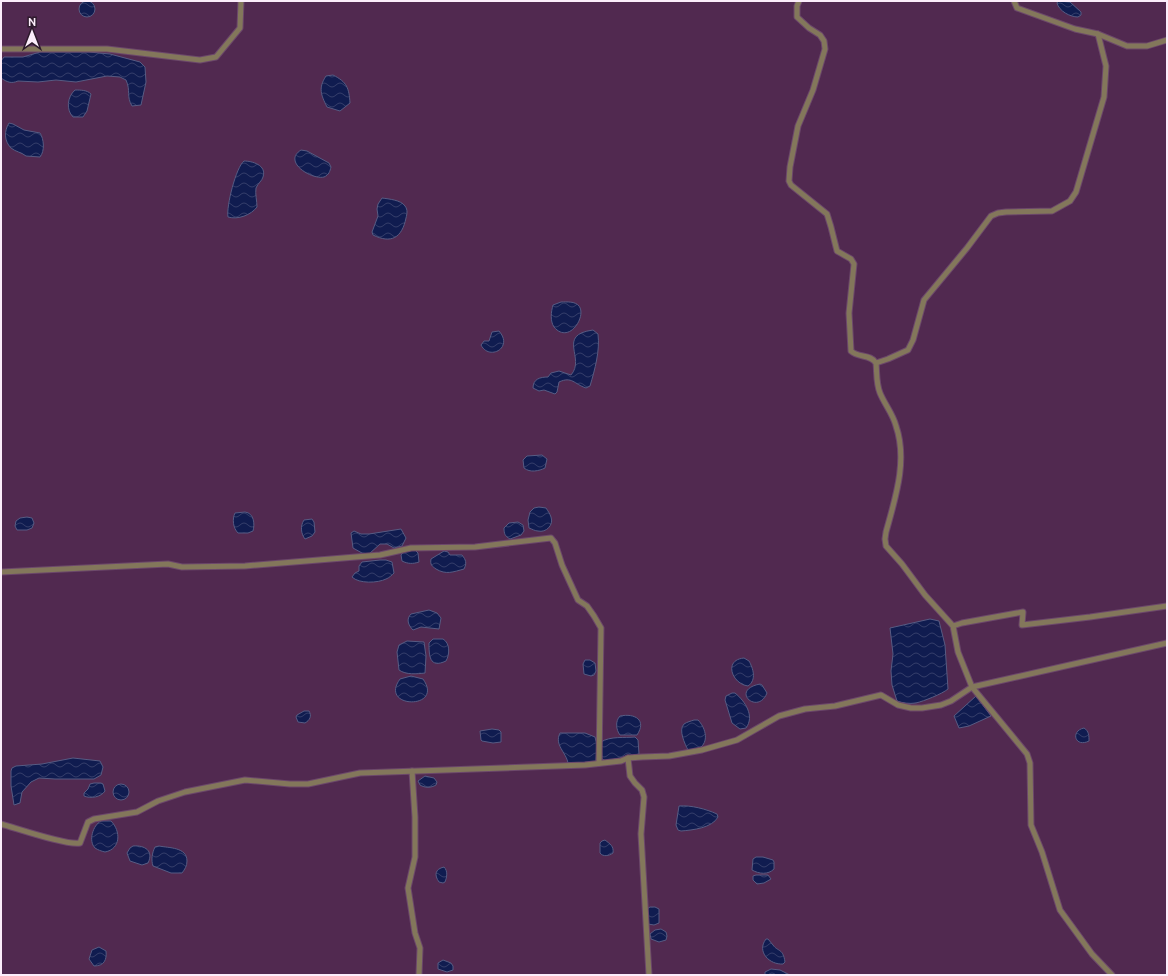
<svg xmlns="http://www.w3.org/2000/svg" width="1168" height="976" viewBox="0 0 1168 976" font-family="Ubuntu,sans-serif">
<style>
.water{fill:url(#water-waves);stroke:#575b83}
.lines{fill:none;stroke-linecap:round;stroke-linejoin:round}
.minor-casing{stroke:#6c486b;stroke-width:7}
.minor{stroke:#83775b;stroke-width:5}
</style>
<defs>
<pattern id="water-waves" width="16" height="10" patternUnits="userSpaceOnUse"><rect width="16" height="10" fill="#101c50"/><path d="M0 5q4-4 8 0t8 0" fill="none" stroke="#343d6a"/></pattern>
</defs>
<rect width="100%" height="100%" fill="#512950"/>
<!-- water -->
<g class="water">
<circle cx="87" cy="9" r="8"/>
<path d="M 1058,1 L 1070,2 L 1081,12 L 1081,15 L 1078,17 C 1070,17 1059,11 1057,3 Z"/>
<path d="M 40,52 L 89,52 L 110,54 L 140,62 L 145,67 L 146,82 L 141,105 L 132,106 C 126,96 131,91 126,80 L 120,77 L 107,76 L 76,82 L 56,80 L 38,82 L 18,81 C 11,84 7,82 1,78 L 1,61 L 4,57 L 23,57 Z"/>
<path d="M 333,75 C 347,82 349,88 350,103 L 340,111 L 327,107 C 321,95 318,88 326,76 Z"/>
<path d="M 75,90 C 81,90 87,90 91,94 L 87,111 L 83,117 L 73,117 C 66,110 67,97 75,90 Z"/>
<path d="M 9,123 L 13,124 L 24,130 L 40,133 C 44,139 45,151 40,157 L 26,156 C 21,152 16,152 11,148 C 4,141 4,131 9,123 Z"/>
<path d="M 301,150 L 307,151 L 329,163 L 331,167 C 330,171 329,175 324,177 C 312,180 282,162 301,150 Z"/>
<path d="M 244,161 C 252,161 267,165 263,177 C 262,181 258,183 256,188 C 255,194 257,201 257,207 C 251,215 238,220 228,217 C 226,207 236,167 244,161 Z"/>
<path d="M 382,198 C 389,199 401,200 405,206 C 408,210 407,214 406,218 C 402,238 391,244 373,235 L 372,232 L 378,216 L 377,209 L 378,204 Z"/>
<path d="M 561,302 C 567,302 575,301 579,306 C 587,316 569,345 554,327 C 550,321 551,312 553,305 Z"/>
<path d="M 593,330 L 598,334 C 600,351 595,369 590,386 L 586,388 C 574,384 572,376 559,382 L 557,392 L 555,394 L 544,390 L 539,391 L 533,388 C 533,379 540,377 548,377 L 551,373 L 559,371 L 571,375 C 586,358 556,335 593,330 Z"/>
<path d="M 499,331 C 514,348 489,361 481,345 L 484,341 L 489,341 L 492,332 Z"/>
<path d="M 542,455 L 547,459 L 545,468 C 539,471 530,473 524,468 L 523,460 L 527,456 Z"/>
<path d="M 539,507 L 546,508 C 548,511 550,514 551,517 C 554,525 546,533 538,531 C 535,531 532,529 529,528 L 528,520 L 530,512 L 534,508 Z"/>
<path d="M 245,512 C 254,513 255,524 253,531 L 248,533 L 238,533 C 233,528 232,519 235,513 Z"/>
<polygon points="27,517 32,518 34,523 32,528 27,530 17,530 15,526 16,521 20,518"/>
<path d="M 312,519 L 314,522 L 315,532 L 312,536 L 305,539 C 301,534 300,526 304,520 Z"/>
<path d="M 518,522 L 523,525 L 524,531 L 521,535 L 510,539 C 505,536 504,534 504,528 L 509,523 Z"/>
<polygon points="401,529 406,538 402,546 394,548 387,544 380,544 369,554 362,553 353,548 351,533 354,531 361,534 369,534"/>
<path d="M 410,550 L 415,550 L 418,553 L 419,562 C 413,564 408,564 402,561 L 401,555 L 404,551 Z"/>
<path d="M 444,551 L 448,552 L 450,555 L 462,555 C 466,560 467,563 464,569 C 453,572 446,575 436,569 C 432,566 430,565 431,559 Z"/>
<path d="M 380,560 L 386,560 L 392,562 L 394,573 C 392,575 389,578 386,579 C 378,583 359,584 352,577 L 355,573 L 359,571 L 359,566 L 362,562 Z"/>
<path d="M 429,610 L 437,613 L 441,618 L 439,629 L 421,627 L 413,630 C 408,625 406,619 411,614 Z"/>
<path d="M 930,619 L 939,621 L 945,645 L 948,689 C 942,694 924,701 916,703 C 909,704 903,703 897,701 L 892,685 L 891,671 L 893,654 L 890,628 Z"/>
<path d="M 433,639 L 443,639 C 450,643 450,654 446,661 C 429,669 429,655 429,643 Z"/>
<path d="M 407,641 L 424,642 L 426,656 L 425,673 C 417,674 406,675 399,670 L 397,652 L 399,645 Z"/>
<path d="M 744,658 L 749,661 C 753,668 757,680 748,686 C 732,684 723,660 744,658 Z"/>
<polygon points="585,660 590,660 595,663 596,671 594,675 591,676 584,674 583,664"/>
<path d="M 411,676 L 423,679 C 445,710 378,709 400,679 Z"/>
<path d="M 760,684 L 762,685 L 767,693 C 758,716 729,690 760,684 Z"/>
<path d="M 732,693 L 735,693 C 745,701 755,716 746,728 L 740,729 L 732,723 L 725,700 L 726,696 Z"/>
<polygon points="976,696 991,716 969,726 959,728 954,716"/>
<path d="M 304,711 L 309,711 C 312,716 310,720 305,723 L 298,722 L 296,717 L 297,715 Z"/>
<path d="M 620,716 C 635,713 647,720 637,735 L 620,735 C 616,730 615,721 620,716 Z"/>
<path d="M 694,720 L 698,720 C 705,727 709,740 701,747 C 698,750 692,750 688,750 C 685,744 678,730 684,724 C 687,722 691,721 694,720 Z"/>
<path d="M 1084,728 C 1089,731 1089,736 1089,741 C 1075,748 1070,731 1084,728 Z"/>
<polygon points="492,729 499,730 501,732 501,742 493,743 482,741 481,740 480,731"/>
<path d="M 560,733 L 585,733 L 595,737 L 597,745 L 596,762 L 568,763 C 566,752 554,745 560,733 Z"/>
<path d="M 635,737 L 638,740 L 639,754 L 606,761 L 602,759 L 601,742 C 610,736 625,738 635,737 Z"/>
<polygon points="73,758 100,761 103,767 101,775 94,779 55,779 39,778 31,782 22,792 20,803 14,805 11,786 11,771 12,768 16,766 42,764"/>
<path d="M 425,776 L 434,778 L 437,782 L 436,785 C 431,788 425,788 420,785 L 418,781 Z"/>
<path d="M 94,783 L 101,783 L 103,784 L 105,791 C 101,797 91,799 84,796 L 84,793 L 88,789 L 90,784 Z"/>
<circle cx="121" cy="792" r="8"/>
<path d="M 679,806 C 691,805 706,809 717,814 L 718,817 C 712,828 693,830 681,831 L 678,830 L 676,825 Z"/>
<path d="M 101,821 L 111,821 C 121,831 121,849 105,852 C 101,851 98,850 95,848 C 88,841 93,825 101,821 Z"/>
<path d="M 605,840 C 610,844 614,846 613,853 C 609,856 603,857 600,853 L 600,843 L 602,841 Z"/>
<path d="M 133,846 C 145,845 154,851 148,863 L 142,865 L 130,861 L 127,853 L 130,848 Z"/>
<path d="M 159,846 C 169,848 187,847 187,861 C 187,866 185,869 182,873 L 171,873 L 153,866 C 151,860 152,853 155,847 Z"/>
<path d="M 756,857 L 763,857 L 773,860 L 774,862 L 774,869 C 768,875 759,874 752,870 L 753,859 Z"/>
<path d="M 444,867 C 448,871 447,877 445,882 L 443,883 L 439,882 C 434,875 435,869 444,867 Z"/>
<polygon points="756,875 768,875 771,879 764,883 757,884 753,880 753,876"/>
<polygon points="650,907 655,907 659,909 659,923 654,925 648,924 647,909"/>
<polygon points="661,929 666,932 667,936 666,940 659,942 651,939 650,934 655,930"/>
<path d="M 766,939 L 768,939 C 770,941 771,943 773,945 C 778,952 783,948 785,962 L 783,964 C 770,965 756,952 766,939 Z"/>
<path d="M 99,947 L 106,951 C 107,960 104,966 94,966 L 89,959 L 92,950 Z"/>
<polygon points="443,960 451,963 453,966 453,970 447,972 438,969 438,963"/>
<polygon points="771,969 780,970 790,975 765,975 765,972"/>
</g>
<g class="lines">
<!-- minor casing -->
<g class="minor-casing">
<g id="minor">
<path d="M 799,1 L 797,6 L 797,17 L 809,28 L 820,35 L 824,41 L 825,49 L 813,90 L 798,126 L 790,167 L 789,181 L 791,185 L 827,214 L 831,227 L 837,251 L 851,259 L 854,264 L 849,313 L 851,351 C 858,358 871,354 876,363 C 877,373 876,383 880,393 C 885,405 893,414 896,426 C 908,461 895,499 886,532 L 885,539 L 886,546 L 902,564 L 925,595 L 953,626 L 958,652 L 972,687 L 1027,754 L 1030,763 L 1031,825 L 1042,852 L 1060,910 L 1092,954 L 1112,975"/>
<polyline points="1014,1 1017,8 1075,29 1098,34 1127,46 1147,46 1167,40"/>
<polyline points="1,49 107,49 200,60 216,57 240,28 241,1"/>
<polyline points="876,363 888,359 908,350 913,340 924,300 967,248 991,216 998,213 1006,212 1052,211 1070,201 1076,192 1104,97 1106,66 1098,34"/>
<polyline points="1,572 168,564 182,567 245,566 380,555 411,548 475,547 551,538 555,543 562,565 578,600 587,606 594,616 601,628 599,763"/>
<polyline points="953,626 962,623 1023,612 1022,625 1090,617 1167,606"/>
<polyline points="628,758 630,776 635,783 642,790 644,797 641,834 649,975"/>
<polyline points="412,771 415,817 415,857 408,888 415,933 420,948 419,975"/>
<path d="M 1,824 C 16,828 68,846 80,843 L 88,822 L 94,819 L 137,812 L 158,801 L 185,792 L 245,780 L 290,784 L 308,784 L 360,773 L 585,765 L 621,761 L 628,758 L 642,757 L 669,756 L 702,750 L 737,740 L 779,716 L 805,709 L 835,706 L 881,695 L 898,705 L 911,708 L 922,708 L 941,705 L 951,701 L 972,687 L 1167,643"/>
</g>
</g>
<!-- minor -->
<use href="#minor" class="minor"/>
</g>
<!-- border -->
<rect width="1168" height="976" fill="none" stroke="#fcedfb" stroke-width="4"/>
<!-- north arrow -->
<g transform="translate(32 32)" stroke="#2d1a2c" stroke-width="3" paint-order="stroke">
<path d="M0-3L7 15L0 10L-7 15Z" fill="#fcedfb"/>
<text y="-6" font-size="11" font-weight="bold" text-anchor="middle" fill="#fcedfb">N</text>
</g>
</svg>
